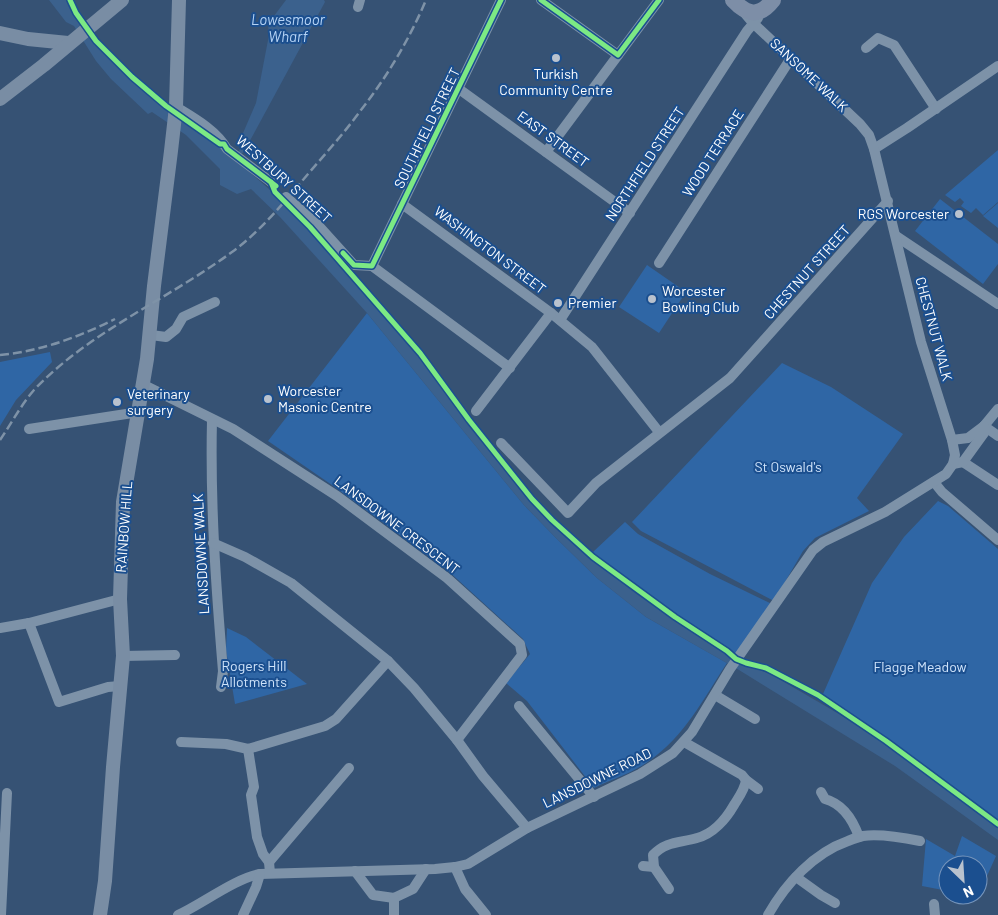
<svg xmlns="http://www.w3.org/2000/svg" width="998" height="915" viewBox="0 0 998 915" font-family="Barlow,sans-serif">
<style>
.green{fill:#2f66a5}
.water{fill:#3b618d}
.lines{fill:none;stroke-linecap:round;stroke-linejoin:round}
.minor{stroke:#7d92a8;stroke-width:10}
.secondary{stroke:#798da4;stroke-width:14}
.primary{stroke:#7d8ea7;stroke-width:16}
.rail{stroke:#7e92a7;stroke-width:2.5;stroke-dasharray:9 4;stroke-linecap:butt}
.cycleway-casing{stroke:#1b4f8f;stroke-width:8}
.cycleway{stroke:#7ce984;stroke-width:5}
.poi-dot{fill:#b9c2ce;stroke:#1b4f8f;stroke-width:2}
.labels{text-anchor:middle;stroke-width:4;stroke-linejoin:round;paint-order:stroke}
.poi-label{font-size:14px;fill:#fff;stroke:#1b4f8f;text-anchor:start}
.street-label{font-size:14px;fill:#fff;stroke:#1b4f8f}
.park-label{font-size:14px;fill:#cfe3fa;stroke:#1b4f8f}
.water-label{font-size:15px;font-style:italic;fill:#b5d3f5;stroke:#1b4f8f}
</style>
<rect width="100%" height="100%" fill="#365274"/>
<!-- green -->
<g class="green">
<polygon points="998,150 998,202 983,215 976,208 971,213 961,206 964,202 960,198 955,202 945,195"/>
<polygon points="940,199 998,244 998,264 983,284 915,231"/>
<polygon points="998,203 998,228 983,216"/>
<polygon points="647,265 686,292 659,333 619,307"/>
<path d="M 367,313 L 524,505 L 556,538 L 597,578 L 646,617 L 727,663 C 704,698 684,737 649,761 C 633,773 612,779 594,788 L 527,701 L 506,683 L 530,654 L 523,639 L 446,569 L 332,485 L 268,441 Z"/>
<polygon points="50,352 52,362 16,400 0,426 0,362"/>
<polygon points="782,363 831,387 903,434 857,498 869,511 815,538 803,551 774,601 641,531 632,522"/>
<polygon points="938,501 948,506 998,549 998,820 930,769 823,694 872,583 904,537"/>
<polygon points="625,522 638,534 710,574 772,604 734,659 681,625 631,590 590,556 594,551"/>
<polygon points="227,628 246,637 307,684 235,704 226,650"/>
<polygon points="962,836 996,856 978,896 973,895 978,895 978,865 948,865 948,891 922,886 926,839 955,856"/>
</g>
<!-- water -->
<path class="water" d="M 49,0 L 67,0 C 105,69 174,111 234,158 L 241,148 L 240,140 L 256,103 L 269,35 L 268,24 L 286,0 L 324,0 L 325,2 L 246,148 L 237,161 L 269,189 L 326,249 L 408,343 L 502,465 L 545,514 L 590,556 L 631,590 L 681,625 L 734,659 L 772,675 L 839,714 L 885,744 L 998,827 L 998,840 L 895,766 L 739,670 L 646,617 L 597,578 L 556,538 L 524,505 L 367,313 L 280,217 L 251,189 L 237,194 L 220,185 L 220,169 L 186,135 L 152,112 L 148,114 L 111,79 L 96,61 L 74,26 L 66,22 Z"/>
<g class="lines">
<!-- minor -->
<g class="minor">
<polyline points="541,0 618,55"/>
<polyline points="358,7 360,0"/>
<polyline points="866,48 878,38 894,45 936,109"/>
<polyline points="459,89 630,213"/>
<path d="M 176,107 C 194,118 216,130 227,149 L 271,182"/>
<polyline points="874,149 907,128 998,66"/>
<polyline points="546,152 659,0"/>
<polyline points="286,197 318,225 354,265 372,266"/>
<polyline points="402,204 551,313 592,347 659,432"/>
<polyline points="896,236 998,304"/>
<polyline points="659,263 791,58"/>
<polyline points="372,266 501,0"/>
<polyline points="372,266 510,368"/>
<polyline points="560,320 747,31 758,18"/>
<polyline points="151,335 166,337 176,329 183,317 215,302"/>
<polyline points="144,385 233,429 337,496 447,578 520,644 522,655 457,740"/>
<polyline points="476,411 551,313"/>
<path d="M 212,420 C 210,504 216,587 223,671 L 221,687"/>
<polyline points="984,426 998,436"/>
<polyline points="29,429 139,412"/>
<polyline points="952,440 968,438 984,426 998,409"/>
<polyline points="501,443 568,513 596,483 730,378 888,201"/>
<polyline points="963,462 998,485"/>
<polyline points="953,464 963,462 984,433 984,426"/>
<polyline points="934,482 942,492 998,540"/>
<polyline points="213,543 245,557 291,583 388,661 414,688 457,740 483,776 527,828"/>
<polyline points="29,623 59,702 108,687 120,686"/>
<polyline points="0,628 29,623 120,599"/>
<polyline points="123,656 175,655"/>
<polyline points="715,695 755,719"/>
<polyline points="519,706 594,797"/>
<polyline points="181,742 226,744 248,749 325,726 336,719 388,661"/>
<polyline points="684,742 742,775 746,780 758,789"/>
<polyline points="248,749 254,787 251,795 257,837 263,854 269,862 270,873"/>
<path d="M 821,792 L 825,799 C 843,804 853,820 859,837"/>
<polyline points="269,862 349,768"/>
<polyline points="643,866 654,867"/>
<polyline points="455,867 465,889 486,915"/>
<polyline points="355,871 373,895 394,898 413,889 426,869"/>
<polyline points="796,877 821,895 835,903"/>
<path d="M 669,889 L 654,867 L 653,855 C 666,841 680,843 697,838 C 713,834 726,819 734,805 C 739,797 745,789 746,780"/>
<polyline points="394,898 394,915"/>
<polyline points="934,904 935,915"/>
<polyline points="1,915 7,793"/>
<path d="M 178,915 C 202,904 236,878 260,874 L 435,869 L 455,867 L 468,864 L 527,828 L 640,774 L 673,753 L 692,732 L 730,669 L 813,550 L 823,542 L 885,512 L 946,474 L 953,464 L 955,455 L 952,440 L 921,342 L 874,149 L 869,135 L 860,124 L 753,23 L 742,10"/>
<polyline points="243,915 256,887 260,874"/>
<path d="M 768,915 C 786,883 814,853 848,841 C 853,839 858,837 863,836 C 878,834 905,838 920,841"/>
</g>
<!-- secondary -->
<g class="secondary">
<polyline points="0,33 28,39 68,43"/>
<polyline points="0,99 44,65 122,0"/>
<polyline points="100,915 105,881 113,767 123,656 120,599 123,502 147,359 154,286 171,151 176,107 179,0"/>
</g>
<!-- primary -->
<path class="primary" d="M 733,0 C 747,15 759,18 773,0"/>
<!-- rail -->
<g class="rail">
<path d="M 0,355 C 41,351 79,337 115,319"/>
<path d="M 0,440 C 11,424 21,405 34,390 C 90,331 167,300 232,252 C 261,231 285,201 308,174 C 326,153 345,132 361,110 C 387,77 410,38 426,0"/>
</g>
<!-- cycleway casing -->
<g class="cycleway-casing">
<g id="cycleway">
<polyline points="70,0 76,13 96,41 132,77 166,106 220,144 224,144 227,149 276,186"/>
<polyline points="541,0 618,55 659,0"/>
<polyline points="271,182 275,192 310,227 420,353 469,420 532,499 552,520 593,557 675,617 727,651 736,659 746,663 766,668 818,695 886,741 998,824"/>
<polyline points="343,253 354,265 372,266 501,0"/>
</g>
</g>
<!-- cycleway -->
<use href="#cycleway" class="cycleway"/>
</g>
<!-- markers -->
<g class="poi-dot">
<circle cx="556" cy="58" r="5"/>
<circle cx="959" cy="214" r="5"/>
<circle cx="652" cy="299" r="5"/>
<circle cx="558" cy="303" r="5"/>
<circle cx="268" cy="399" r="5"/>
<circle cx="117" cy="402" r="5"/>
</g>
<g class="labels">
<!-- poi labels -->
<g class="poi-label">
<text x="556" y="79" text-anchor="middle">Turkish<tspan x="556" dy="16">Community Centre</tspan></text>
<text x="949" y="219" text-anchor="end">RGS Worcester</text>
<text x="662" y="296">Worcester<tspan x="662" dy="16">Bowling Club</tspan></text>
<text x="568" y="308">Premier</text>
<text x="278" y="396">Worcester<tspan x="278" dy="16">Masonic Centre</tspan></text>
<text x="127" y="399">Veterinary<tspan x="127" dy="16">surgery</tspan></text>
</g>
<!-- street labels -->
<g class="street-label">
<text transform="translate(809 75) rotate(43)" y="5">SANSOME WALK</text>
<text transform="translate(427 128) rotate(-64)" y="5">SOUTHFIELD STREET</text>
<text transform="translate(553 139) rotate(36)" y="5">EAST STREET</text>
<text transform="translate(713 153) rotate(-57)" y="5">WOOD TERRACE</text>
<text transform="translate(645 164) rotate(-57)" y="5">NORTHFIELD STREET</text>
<text transform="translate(284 179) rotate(42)" y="5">WESTBURY STREET</text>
<text transform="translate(490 250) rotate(37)" y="5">WASHINGTON STREET</text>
<text transform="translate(807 272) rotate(-48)" y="5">CHESTNUT STREET</text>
<text transform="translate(934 329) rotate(75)" y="5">CHESTNUT WALK</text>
<text transform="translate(397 525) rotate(37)" y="5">LANSDOWNE CRESCENT</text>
<text transform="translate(124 527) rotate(-86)" y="5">RAINBOW HILL</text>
<text transform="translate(201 554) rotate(-93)" y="5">LANSDOWNE WALK</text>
<text transform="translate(597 778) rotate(-26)" y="5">LANSDOWNE ROAD</text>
</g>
<!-- park labels -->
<g class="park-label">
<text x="788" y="472">St Oswald's</text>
<text x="254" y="671">Rogers Hill<tspan x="254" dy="16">Allotments</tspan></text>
<text x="920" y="672">Flagge Meadow</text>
</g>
<!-- water labels -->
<g class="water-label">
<text x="288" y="25">Lowesmoor<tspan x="288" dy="17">Wharf</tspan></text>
</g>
</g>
<!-- north arrow -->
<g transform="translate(963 880) rotate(155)"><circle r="24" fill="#1b4f8f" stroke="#7695bc"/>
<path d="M0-4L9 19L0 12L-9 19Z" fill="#b9c2ce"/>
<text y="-8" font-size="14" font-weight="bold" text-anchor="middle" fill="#ffffff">N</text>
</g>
</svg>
